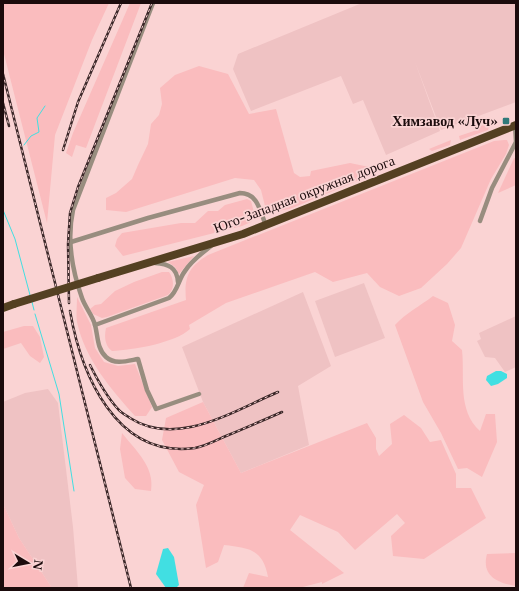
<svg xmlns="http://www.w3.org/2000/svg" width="519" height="591" viewBox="0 0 519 591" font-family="'Libre Baskerville',serif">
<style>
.built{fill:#efc2c3}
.green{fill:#fabcbe}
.water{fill:#41dfe2}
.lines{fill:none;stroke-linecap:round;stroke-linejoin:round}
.stream{stroke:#41dfe2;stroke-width:1}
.minor{stroke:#988d7f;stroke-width:4.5}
.trunk{stroke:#544022;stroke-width:8}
.rail-casing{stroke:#3a2728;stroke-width:2.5}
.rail{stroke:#fad3d3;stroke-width:1;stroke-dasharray:3;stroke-linecap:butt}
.trunk-bridge{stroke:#544022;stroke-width:8}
.poi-dot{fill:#30797a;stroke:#fad3d3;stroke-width:1.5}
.labels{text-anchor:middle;stroke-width:3.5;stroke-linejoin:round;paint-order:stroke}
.poi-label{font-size:14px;font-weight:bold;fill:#1b0b0c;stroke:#fad3d3;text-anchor:end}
.street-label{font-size:14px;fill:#1b0b0c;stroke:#fad3d3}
</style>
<rect width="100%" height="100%" fill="#fad3d3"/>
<!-- built -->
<g class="built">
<polygon points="362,3 516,3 516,102 441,130 415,62 440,131 386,155 363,100 353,104 341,76 251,111 233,69 238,54"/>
<polygon points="364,283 385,338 335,357 315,301"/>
<polygon points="303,292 331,366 298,386 309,445 241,473 203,402 182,347"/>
<polygon points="516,316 516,367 505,372 495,358 485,357 477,341 481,339 479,333"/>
<polygon points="48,389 58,403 73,527 78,588 52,588 19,538 3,504 3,402 25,393"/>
</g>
<!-- green -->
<g class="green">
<polygon points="3,3 109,3 92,40 55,135 47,223 3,50"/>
<polygon points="130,3 141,3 86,148 76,145 72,157 66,153 73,133"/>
<polygon points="199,66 228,74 249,114 276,109 294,173 300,177 310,176 311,171 350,163 374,168 376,173 290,209 270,212 265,206 261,190 254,180 235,178 126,212 106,210 106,198 116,193 132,179 138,165 148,144 151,124 159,115 162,104 160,88 175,75"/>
<polygon points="484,125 489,127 488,130 460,140 459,136 477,130 477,127"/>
<polygon points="451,140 450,145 432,151 429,149"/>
<path d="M 504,140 L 507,140 L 509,145 L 506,154 L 491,179 L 461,248 L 447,264 L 421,288 L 399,296 L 380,287 L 367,273 L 333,282 L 315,272 L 226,303 L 189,325 L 190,329 C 175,343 133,350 112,351 C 105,346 104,337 106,328 L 186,300 C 184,278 188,267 208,255 L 494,141 Z"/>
<polygon points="514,158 516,159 516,185 498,193"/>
<polygon points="247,199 251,201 255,216 251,222 242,226 123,256 115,246 117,239 122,233 181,223 195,223 208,211 218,211 225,205"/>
<polygon points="194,256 179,274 175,267 168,262"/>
<path d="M 162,272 L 169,272 C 174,279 175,289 168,295 L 107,317 L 102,318 L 93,314 L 90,309 L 95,305 L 101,304 L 115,291 L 134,282 Z"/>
<path d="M 433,296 L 448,303 L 455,325 L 452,341 L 462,350 C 465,378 457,410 480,431 L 486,414 L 495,414 L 497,442 L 482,477 L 467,468 L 458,469 L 441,433 L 423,402 L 395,325 C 406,313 420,306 433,296 Z"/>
<path d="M 77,297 L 91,325 L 95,348 L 104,362 L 118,366 L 135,364 L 152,407 L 146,416 L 135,416 C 110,388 85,359 77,322 C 76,315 77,305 77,297 Z"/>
<polygon points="24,326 33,326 40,337 44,357 40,363 30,356 21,343 3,349 3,332"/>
<path d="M 203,402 L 241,473 L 367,423 L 376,438 L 376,449 L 379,456 L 392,444 L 390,424 L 404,415 L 421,428 L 430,442 L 441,440 L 456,474 L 456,488 L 471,488 L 486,518 L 424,559 L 393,556 L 391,536 L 405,523 L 397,514 L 355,550 L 338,532 L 300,515 L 290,530 L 344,573 L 322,584 L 322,582 L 299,588 L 243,588 L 249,573 L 268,577 C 263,549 249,548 224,545 L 218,562 L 206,568 L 196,505 L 204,485 L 179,472 L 162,440 L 166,418 Z"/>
<path d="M 122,433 C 136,451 155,467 151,491 L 135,489 L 125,478 L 120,449 Z"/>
<polygon points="3,504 19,538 52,588 3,588"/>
<path d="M 516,553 L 516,586 C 498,583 481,576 487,554 Z"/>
</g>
<!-- water -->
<g class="water">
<polygon points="496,371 501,371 507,374 507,378 498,384 491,386 486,380 487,376"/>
<polygon points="168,548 174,557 179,585 176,588 166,588 156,574 163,549"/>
</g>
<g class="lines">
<!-- stream -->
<g class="stream">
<polyline points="24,145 31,136 39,132 37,118 45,106"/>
<polyline points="3,210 15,239 30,295"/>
<polyline points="32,302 34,310"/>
<polyline points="35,314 59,394 74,491"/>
</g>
<!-- minor -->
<g class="minor">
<path d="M 153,3 L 73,210 C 67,238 72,270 82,298 C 85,307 93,316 95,325 C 98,336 97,349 106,357 C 115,365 127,361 138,359 L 147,390 L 156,409 L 199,394"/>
<polyline points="515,125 516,141"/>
<polyline points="480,221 492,188 516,142"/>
<path d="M 71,242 L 148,218 L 240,193 C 258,193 260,211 266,226"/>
<path d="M 155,263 C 168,264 177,267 178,282"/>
<path d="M 95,325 L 169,298 C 178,291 178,280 185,271 C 192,260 201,254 211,246"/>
</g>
<!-- trunk -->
<g class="trunk">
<polyline points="98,278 243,234 516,125"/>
<polyline points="3,308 14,304"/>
</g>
<!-- rail casing -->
<g class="rail-casing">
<g id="rail">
<polyline points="3,74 131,588"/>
<polyline points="3,103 9,126"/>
<polyline points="63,150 78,102 121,3"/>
<polyline points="69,303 68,244 70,213 78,187 152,3"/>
<path d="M 70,311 C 81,374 116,459 195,448 C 206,446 217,440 226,436 C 245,428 264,420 282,412"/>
<path d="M 90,365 C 98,381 106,396 118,409 C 121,413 126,415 130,418 C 177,448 233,411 278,392"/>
</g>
</g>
<!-- rail -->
<use href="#rail" class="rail"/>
<!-- trunk-bridge -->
<polyline class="trunk-bridge" points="14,304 98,278"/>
</g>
<!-- markers -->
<rect class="poi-dot" x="502" y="117" width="8" height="8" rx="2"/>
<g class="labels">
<!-- poi labels -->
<g class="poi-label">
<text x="498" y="126">Химзавод «Луч»</text>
</g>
<!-- street labels -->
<g class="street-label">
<text transform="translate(304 194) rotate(-21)" y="5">Юго-Западная окружная дорога</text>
</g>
</g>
<!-- border -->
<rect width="519" height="591" fill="none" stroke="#1b0b0c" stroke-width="8"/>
<!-- north arrow -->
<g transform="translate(28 563) rotate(100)" stroke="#fad3d3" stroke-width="3" paint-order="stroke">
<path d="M0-3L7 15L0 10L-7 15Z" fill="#1b0b0c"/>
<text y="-6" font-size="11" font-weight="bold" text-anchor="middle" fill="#1b0b0c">N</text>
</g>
</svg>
